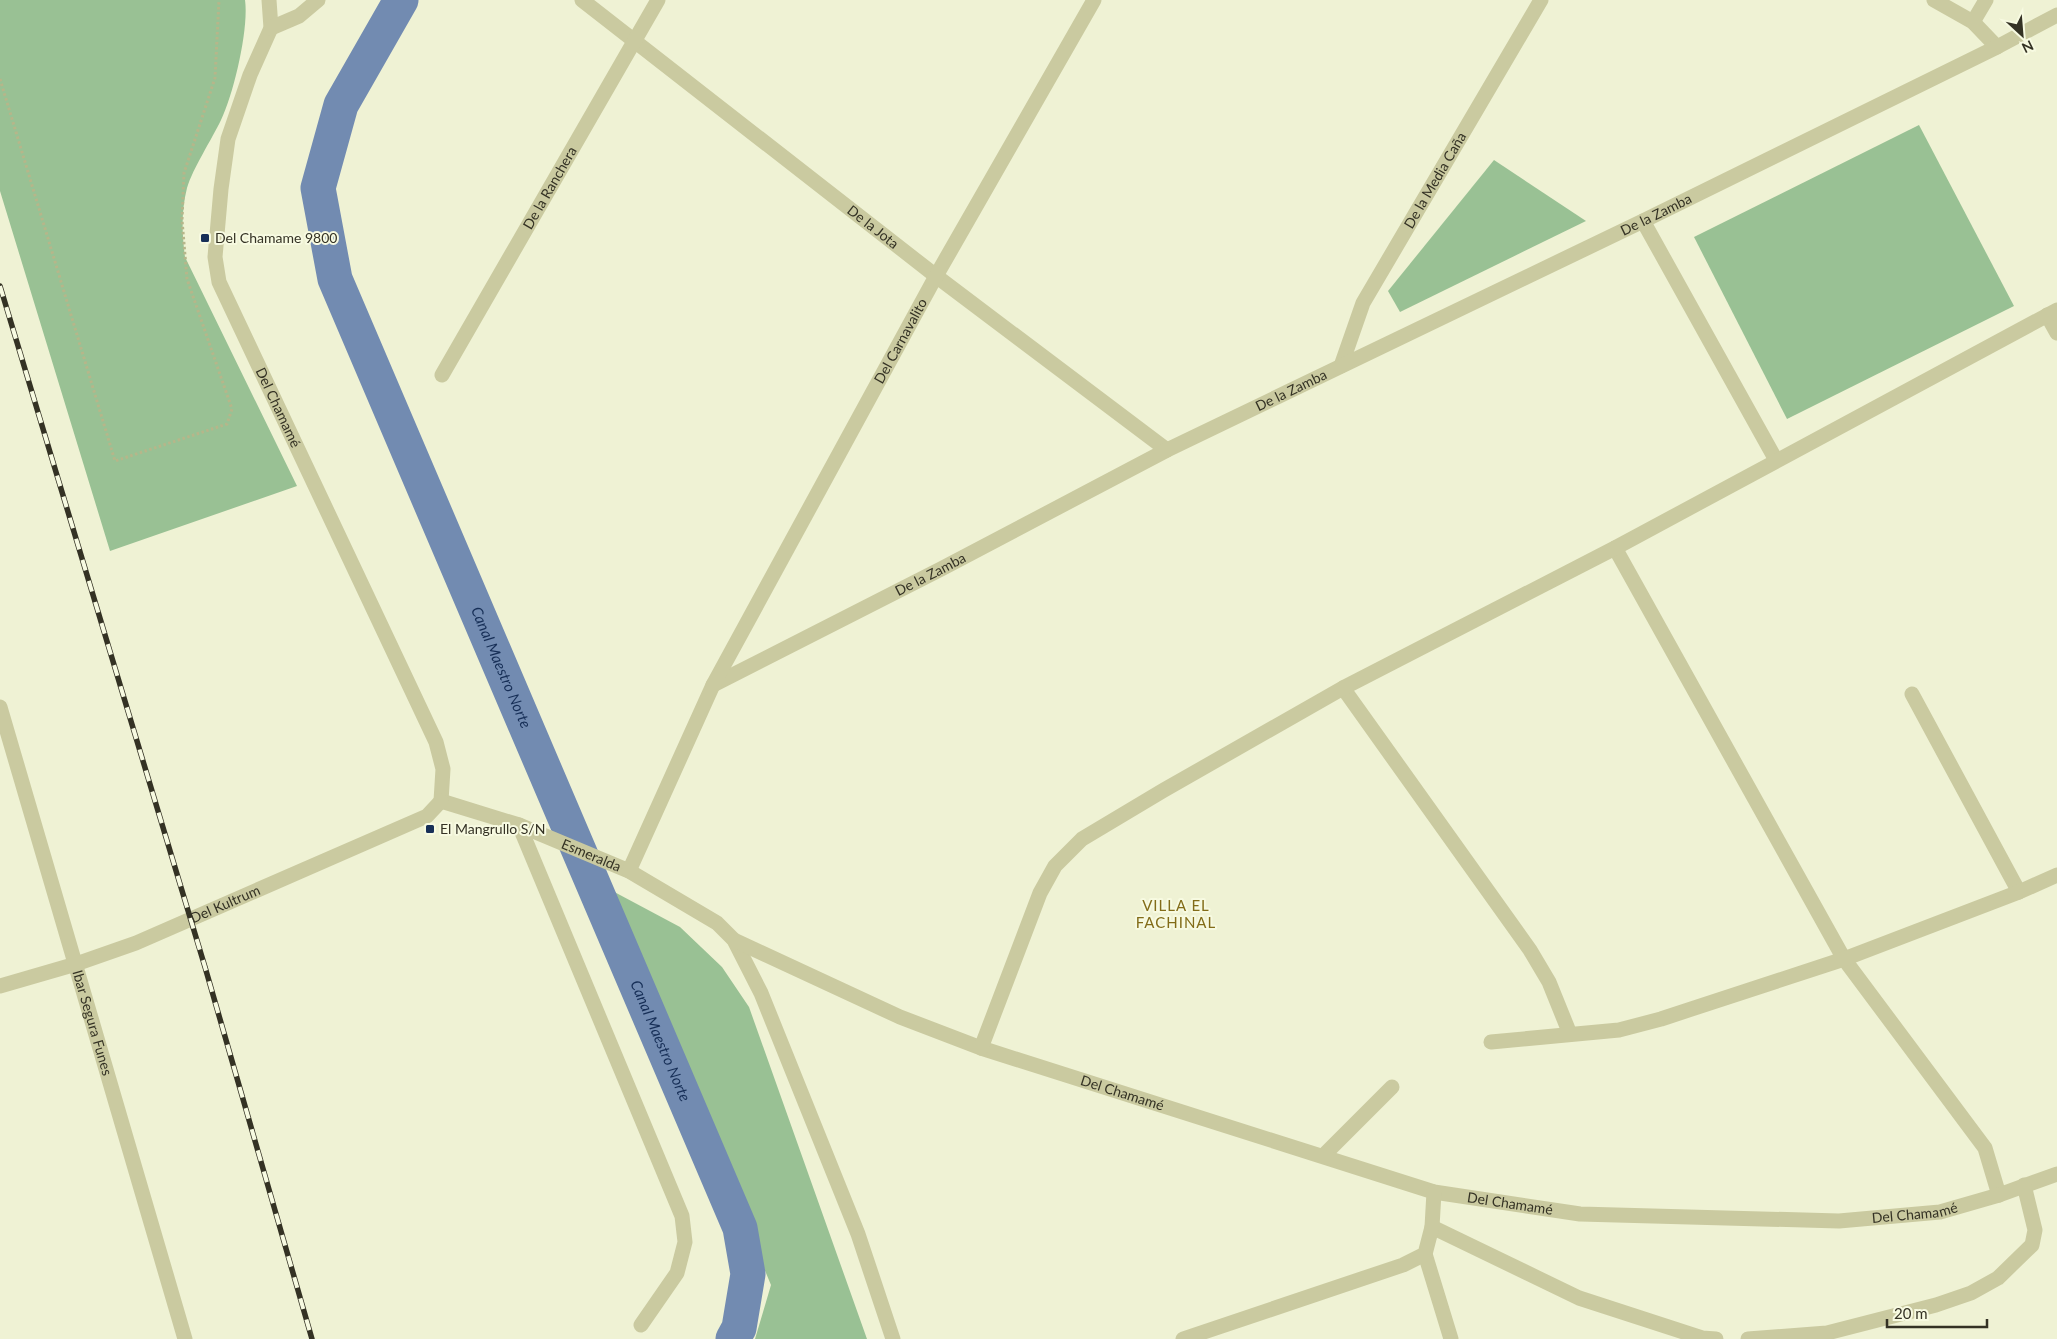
<svg xmlns="http://www.w3.org/2000/svg" width="2057" height="1339" viewBox="0 0 2057 1339" font-family="Lato,sans-serif">
<style>
.green{fill:#99c194}
.lines{fill:none;stroke-linecap:round;stroke-linejoin:round}
.canal{stroke:#728bb1;stroke-width:35}
.path{stroke:#b6b68a;stroke-width:3;stroke-dasharray:2.5 2.5;stroke-linecap:butt}
.lane{stroke:#cacaa0;stroke-width:15}
.street{stroke:#cacaa0;stroke-width:15}
.rail-casing{stroke:#343224;stroke-width:5.5}
.rail{stroke:#f7fae1;stroke-width:4;stroke-dasharray:11;stroke-linecap:butt}
.poi-dot{fill:#172f57;stroke:#f7fae1;stroke-width:2}
.labels{text-anchor:middle;stroke-width:4;stroke-linejoin:round;paint-order:stroke}
.street-label{font-size:14px;fill:#343224;stroke:#f7fae1}
.poi-label{font-size:14px;fill:#343224;stroke:#f7fae1;text-anchor:start}
.water-label{font-size:15px;font-style:italic;fill:#172f57;stroke:#f7fae1}
.neighbourhood-label{font-size:15px;letter-spacing:1px;fill:#826c18;stroke:#f7fae1}
</style>
<rect width="100%" height="100%" fill="#eff2d4"/>
<!-- green -->
<g class="green">
<path d="M 0,0 L 245,0 C 249,28 234,93 221,120 C 212,139 193,168 187,188 C 181,212 182,233 185,257 L 297,486 L 110,551 L 0,191 Z"/>
<polygon points="1919,125 2014,306 1787,419 1694,237"/>
<polygon points="1494,160 1586,221 1400,312 1388,291"/>
<polygon points="605,887 680,927 722,967 749,1007 867,1339 755,1339 771,1285"/>
</g>
<g class="lines">
<!-- canal -->
<path class="canal" id="s1" d="M 401,0 L 341,105 L 318,188 L 335,279 L 740,1228 L 748,1274 L 739,1328 L 733,1339"/>
<!-- path -->
<polyline class="path" points="0,79 115,461 227,424 232,409 187,279 182,220 184,173 215,78 219,0"/>
<!-- lane -->
<polyline class="lane" points="1324,1155 1392,1087"/>
<!-- street -->
<g class="street">
<path id="s2" d="M 269,0 L 271,28 L 250,75 L 228,139 L 221,189 L 215,257 L 219,282 L 436,742 L 443,769 L 441,801"/>
<path id="s3" d="M 582,0 L 936,276 L 1167,450"/>
<polyline points="1934,0 1973,22 1997,47"/>
<polyline points="1973,22 1986,0"/>
<polyline points="271,28 299,16 318,0"/>
<polyline points="1643,221 1776,460"/>
<polyline points="2047,315 2057,333"/>
<path id="s4" d="M 1341,366 L 1363,303 L 1541,0"/>
<path id="s5" d="M 442,375 L 658,0"/>
<polyline points="1615,548 1844,959 1985,1148 1999,1195"/>
<path id="s6" d="M 713,685 L 941,569 L 1167,450 L 1643,221 L 1997,47 L 2057,15"/>
<polyline points="1343,688 1530,950 1549,982 1570,1034"/>
<polyline points="1912,694 2019,892"/>
<path id="s7" d="M 0,707 L 185,1339"/>
<path id="s8" d="M 441,801 L 519,825 L 629,871 L 717,923 L 734,940 L 761,993 L 858,1234 L 893,1339"/>
<polyline points="519,825 682,1216 685,1242 677,1273 641,1325"/>
<path id="s9" d="M 629,871 L 713,685 L 936,276 L 1094,0"/>
<path id="s10" d="M 734,940 L 900,1017 L 981,1048 L 1434,1192 L 1580,1214 L 1839,1221 L 1940,1212 L 1999,1195 L 2057,1174"/>
<path id="s11" d="M 0,986 L 76,964 L 136,943 L 427,816 L 441,801"/>
<polyline points="1491,1042 1619,1030 1661,1019 1844,959 2019,892 2057,875"/>
<polyline points="981,1048 1040,893 1055,866 1082,839 1164,790 1343,688 1615,548 2057,310"/>
<polyline points="1432,1227 1579,1298 1702,1338 1716,1339"/>
<polyline points="1425,1254 1451,1339"/>
<polyline points="1183,1339 1403,1265 1425,1254 1432,1227 1434,1192"/>
<polyline points="1748,1339 1827,1333 1936,1305 1971,1293 1998,1278 2032,1245 2035,1230 2024,1185"/>
</g>
<!-- rail casing -->
<g class="rail-casing">
<polyline id="rail" points="0,286 205,967 312,1339"/>
</g>
<!-- rail -->
<use href="#rail" class="rail"/>
</g>
<!-- markers -->
<g class="poi-dot">
<rect x="200" y="233" width="10" height="10" rx="2.5"/>
<rect x="425" y="824" width="10" height="10" rx="2.5"/>
</g>
<g class="labels">
<!-- street labels -->
<g class="street-label">
<text dy="5" stroke="none"><textPath href="#s4" startOffset="209">De la Media Caña</textPath></text>
<text dy="5" stroke="none"><textPath href="#s5" startOffset="216">De la Ranchera</textPath></text>
<text dy="5" stroke="none"><textPath href="#s6" startOffset="1054">De la Zamba</textPath></text>
<text dy="5" stroke="none"><textPath href="#s3" startOffset="369">De la Jota</textPath></text>
<text dy="5" stroke="none"><textPath href="#s9" startOffset="596">Del Carnavalito</textPath></text>
<text dy="5" stroke="none"><textPath href="#s6" startOffset="649">De la Zamba</textPath></text>
<text dy="5" stroke="none"><textPath href="#s2" startOffset="430">Del Chamamé</textPath></text>
<text dy="5" stroke="none"><textPath href="#s6" startOffset="244">De la Zamba</textPath></text>
<text dy="5" stroke="none"><textPath href="#s8" startOffset="160">Esmeralda</textPath></text>
<text dy="5" stroke="none"><textPath href="#s11" startOffset="240">Del Kultrum</textPath></text>
<text dy="5" stroke="none"><textPath href="#s7" startOffset="329">Ibar Segura Funes</textPath></text>
<text dy="5" stroke="none"><textPath href="#s10" startOffset="418">Del Chamamé</textPath></text>
<text dy="5" stroke="none"><textPath href="#s10" startOffset="822">Del Chamamé</textPath></text>
<text dy="5" stroke="none"><textPath href="#s10" startOffset="1228">Del Chamamé</textPath></text>
</g>
<!-- poi labels -->
<g class="poi-label">
<text x="215" y="243">Del Chamame 9800</text>
<text x="440" y="834">El Mangrullo S/N</text>
</g>
<!-- water labels -->
<g class="water-label">
<text dy="5" stroke="none"><textPath href="#s1" startOffset="722">Canal Maestro Norte</textPath></text>
<text dy="5" stroke="none"><textPath href="#s1" startOffset="1128">Canal Maestro Norte</textPath></text>
</g>
<!-- neighbourhood labels -->
<g class="neighbourhood-label">
<text x="1176" y="911">VILLA EL<tspan x="1176" dy="17">FACHINAL</tspan></text>
</g>
</g>
<!-- north arrow -->
<g transform="translate(2022 35) rotate(154)" stroke="#f7fae1" stroke-width="4" paint-order="stroke">
<path d="M0-4L9 19L0 12L-9 19Z" fill="#343224"/>
<text y="-8" font-size="14" font-weight="bold" text-anchor="middle" fill="#343224">N</text>
</g>
<!-- scale -->
<path d="M1887 1319v8h100v-8" fill="none" stroke="#343224" stroke-width="2.5"/>
<text x="1894" y="1319" font-size="15" fill="#343224" stroke="#f7fae1" stroke-width="4" paint-order="stroke">20 m</text>
</svg>
